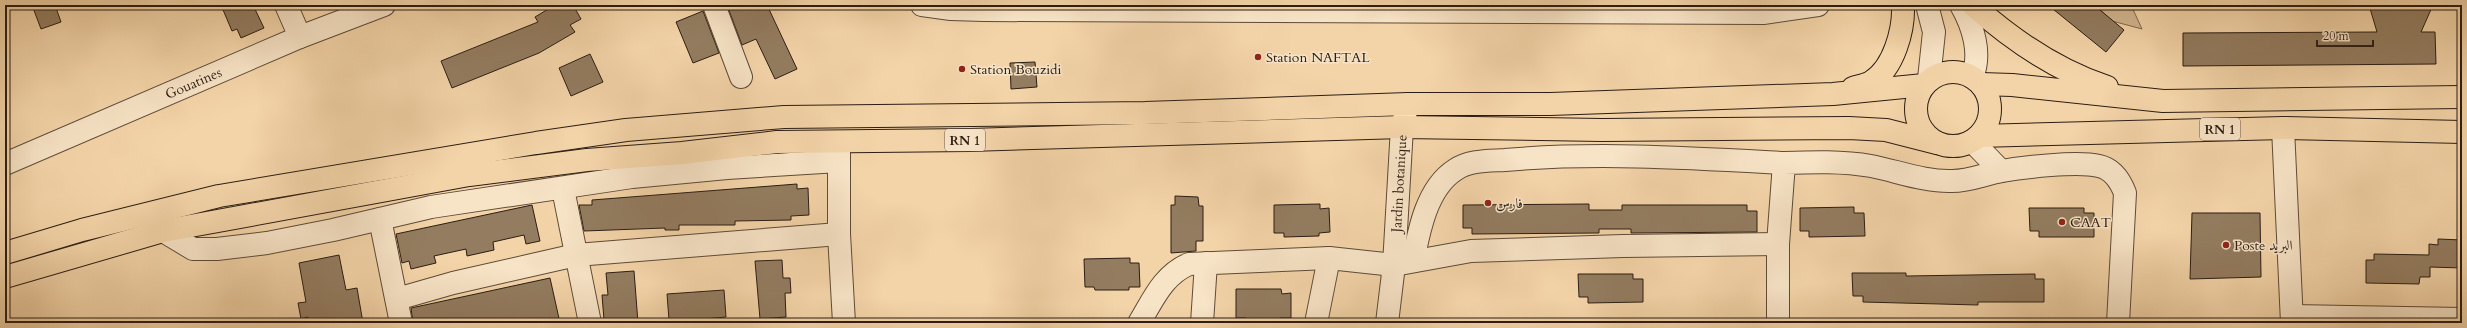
<svg xmlns="http://www.w3.org/2000/svg" width="2467" height="328" viewBox="0 0 2467 328" font-family="Cardo,Amiri,serif">
<style>
.green{fill:#d1b58f;stroke:#7e6951}
.building{fill:#937c60;stroke:#2c1d13}
.lines{fill:none;stroke-linecap:round;stroke-linejoin:round}
.minor-casing{stroke:#5e4b38;stroke-width:24}
.highway-casing{stroke:#2c1d13;stroke-width:24}
.minor{stroke:#f7e3c6;stroke-width:22}
.highway{stroke:#f3d4a8;stroke-width:22}
.poi-dot{fill:#8f2418;stroke:#f7e3c6;stroke-width:1.5}
.labels{text-anchor:middle;stroke-width:3;stroke-linejoin:round;paint-order:stroke}
.shield{fill:#f7e3c6;stroke:#695849;stroke-width:1}
.shield-label{font-size:13px;font-weight:bold;fill:#2c1d13}
.poi-label{font-size:14px;fill:#2c1d13;stroke:#f7e3c6;text-anchor:start}
.street-label{font-size:14px;fill:#2c1d13;stroke:#f7e3c6}
</style>
<rect width="100%" height="100%" fill="#f3d4a8"/>
<filter id="stains"><feTurbulence type="fractalNoise" baseFrequency=".005" numOctaves="4"/><feColorMatrix values="0 0 0 0 .2 0 0 0 0 .09 0 0 0 0 .02 0 0 0 .5 -.17"/></filter>
<radialGradient id="worn" r=".72"><stop offset=".6" stop-color="#630" stop-opacity="0"/><stop offset="1" stop-color="#630" stop-opacity=".3"/></radialGradient>
<!-- green -->
<polygon class="green" points="2095,5 2131,5 2142,29 2112,21"/>
<!-- building -->
<g class="building">
<polygon points="32,5 55,5 61,22 41,29"/>
<polygon points="221,5 253,5 264,28 241,38 237,29 232,31"/>
<polygon points="555,5 573,5 581,19 570,25 575,32 539,53 452,88 441,61 538,22 535,17"/>
<polygon points="727,5 767,5 797,69 775,79 756,39 742,45"/>
<polygon points="2048,5 2094,5 2124,30 2106,52"/>
<polygon points="2369,5 2433,5 2421,32 2435,32 2436,64 2183,66 2183,33 2377,32"/>
<polygon points="703,11 719,53 693,63 676,22"/>
<polygon points="590,54 603,82 571,96 559,68"/>
<polygon points="1035,62 1037,87 1011,89 1010,63"/>
<polygon points="797,184 797,189 808,188 809,215 791,216 791,220 735,221 735,225 679,225 679,230 665,230 665,228 584,231 579,205 592,205 592,200"/>
<polygon points="1175,196 1198,197 1199,206 1203,206 1203,241 1196,241 1196,251 1171,253 1171,205 1175,205"/>
<polygon points="1320,204 1320,209 1329,208 1330,232 1319,233 1319,236 1284,237 1284,233 1274,233 1274,205"/>
<polygon points="1589,204 1589,210 1622,210 1622,205 1747,205 1747,211 1757,211 1757,232 1631,233 1631,229 1599,229 1599,233 1472,234 1472,228 1463,228 1463,205"/>
<polygon points="532,205 540,241 526,244 524,235 493,242 494,250 467,256 466,249 434,256 436,263 411,269 409,261 402,263 396,234"/>
<polygon points="1854,207 1854,213 1864,213 1865,236 1809,237 1809,231 1800,231 1800,208"/>
<polygon points="2029,208 2084,208 2084,213 2094,213 2094,237 2039,237 2039,231 2030,231"/>
<polygon points="2192,213 2260,213 2261,277 2190,279"/>
<polygon points="2438,239 2462,240 2462,268 2430,267 2430,277 2420,277 2419,284 2366,283 2366,260 2374,260 2374,254 2429,255 2429,244 2438,245"/>
<polygon points="339,255 346,290 357,288 363,323 309,323 308,317 301,319 298,303 306,302 299,263"/>
<polygon points="1130,258 1130,263 1139,263 1140,287 1129,287 1129,290 1095,290 1094,287 1085,287 1084,259"/>
<polygon points="782,260 783,278 790,278 791,293 785,293 786,317 760,319 755,261"/>
<polygon points="634,271 638,323 610,323 610,319 604,320 602,295 608,295 606,273"/>
<polygon points="1852,273 1906,273 1906,276 2035,274 2035,279 2044,279 2044,302 1978,302 1978,305 1863,302 1863,296 1853,296"/>
<polygon points="1578,274 1633,274 1633,279 1643,279 1643,302 1588,303 1588,297 1579,297"/>
<polygon points="550,278 560,323 413,323 411,308"/>
<polygon points="1236,289 1281,289 1282,294 1291,293 1291,318 1280,318 1281,321 1246,322 1246,318 1236,318"/>
<polygon points="724,290 726,317 705,319 706,323 686,323 686,319 669,320 667,294"/>
</g>
<g class="lines">
<!-- minor casing -->
<g class="minor-casing">
<g id="minor">
<polyline points="286,5 300,37"/>
<polyline points="714,5 741,77"/>
<polyline points="922,5 951,9 984,10 1763,13 1818,5"/>
<polyline points="1927,5 1934,32 1929,79"/>
<path d="M 1961,5 C 1973,26 1982,54 1972,77"/>
<polyline points="2283,128 2292,323"/>
<polyline points="1972,141 2001,171"/>
<polyline points="839,148 839,234 844,323"/>
<path id="s1" d="M 5,164 L 300,37 L 384,5"/>
<polyline points="563,189 590,323"/>
<polyline points="380,219 401,323"/>
<polyline points="163,231 193,249 217,249 267,243 333,230 431,207 632,177 727,168 839,161"/>
<path d="M 1413,261 C 1419,230 1427,188 1455,170 C 1469,160 1488,161 1505,160 C 1596,152 1692,158 1784,163"/>
<polyline points="397,299 453,283 576,255 839,234"/>
<polyline points="2292,316 2462,319"/>
<path d="M 1139,323 C 1153,300 1163,275 1189,264 L 1329,258 L 1394,265 L 1471,251 L 1623,246 L 1778,244"/>
<polyline points="1202,323 1206,263"/>
<polyline points="1316,323 1329,258"/>
<path id="s2" d="M 1387,323 L 1394,265 L 1402,127 L 1408,104"/>
<path d="M 1778,323 L 1778,244 L 1784,163 C 1813,162 1842,161 1871,166 C 1897,171 1925,182 1952,181 C 1970,181 1985,174 2002,171 C 2025,167 2077,161 2099,166 C 2113,169 2120,180 2125,193 L 2118,323"/>
</g>
</g>
<!-- highway casing -->
<g class="highway-casing">
<g id="highway">
<path d="M 1973,5 C 2011,39 2058,71 2107,87"/>
<circle cx="1953" cy="109" r="37"/>
<polyline points="1981,84 2012,85 2163,101 2462,97"/>
<path d="M 1853,88 C 1859,86 1866,85 1871,82 C 1894,68 1904,30 1903,5"/>
<polyline points="1979,136 2283,128 2462,132"/>
<polyline points="5,253 82,230 219,196 536,143 626,130 784,117 1145,113 1408,104 1550,104 1833,94 1924,85"/>
<polyline points="5,277 163,231 469,175 587,160 682,153 777,142 970,140 1402,127 1602,130 1849,128 1886,130 1937,143"/>
</g>
</g>
<!-- minor -->
<use href="#minor" class="minor"/>
<!-- highway -->
<use href="#highway" class="highway"/>
</g>
<!-- markers -->
<g class="poi-dot">
<circle cx="1258" cy="57" r="4"/>
<circle cx="962" cy="69" r="4"/>
<circle cx="1488" cy="203" r="4"/>
<circle cx="2062" cy="222" r="4"/>
<circle cx="2226" cy="245" r="4"/>
</g>
<g class="labels">
<!-- shield labels -->
<g class="shield">
<rect x="2200" y="118" width="40" height="22" rx="3"/>
<rect x="945" y="129" width="40" height="22" rx="3"/>
</g>
<g class="shield-label">
<text x="2220" y="134">RN 1</text>
<text x="965" y="145">RN 1</text>
</g>
<!-- poi labels -->
<g class="poi-label">
<text x="1266" y="62">Station NAFTAL</text>
<text x="970" y="74">Station Bouzidi</text>
<text x="1496" y="208">فارس</text>
<text x="2070" y="227">CAAT</text>
<text x="2234" y="250">Poste البريد</text>
</g>
<!-- street labels -->
<g class="street-label">
<text dy="5" stroke="none"><textPath href="#s1" startOffset="205">Gouatines</textPath></text>
<text dy="5" stroke="none"><textPath href="#s2" startOffset="140">Jardin botanique</textPath></text>
</g>
</g>
<!-- margin -->
<rect width="2467" height="328" fill="none" stroke="#f3d4a8" stroke-width="20"/>
<rect x="6" y="6" width="2455" height="316" fill="none" stroke="#2c1d13" stroke-width="2"/>
<rect x="10" y="10" width="2447" height="308" fill="none" stroke="#2c1d13"/>
<!-- scale -->
<path d="M2317 40v6h56v-6" fill="none" stroke="#2c1d13" stroke-width="2"/>
<text x="2323" y="40" font-size="12" fill="#2c1d13" stroke="#f7e3c6" stroke-width="3" paint-order="stroke">20 m</text>
<rect width="100%" height="100%" filter="url(#stains)"/>
<rect width="100%" height="100%" fill="url(#worn)"/>
</svg>
